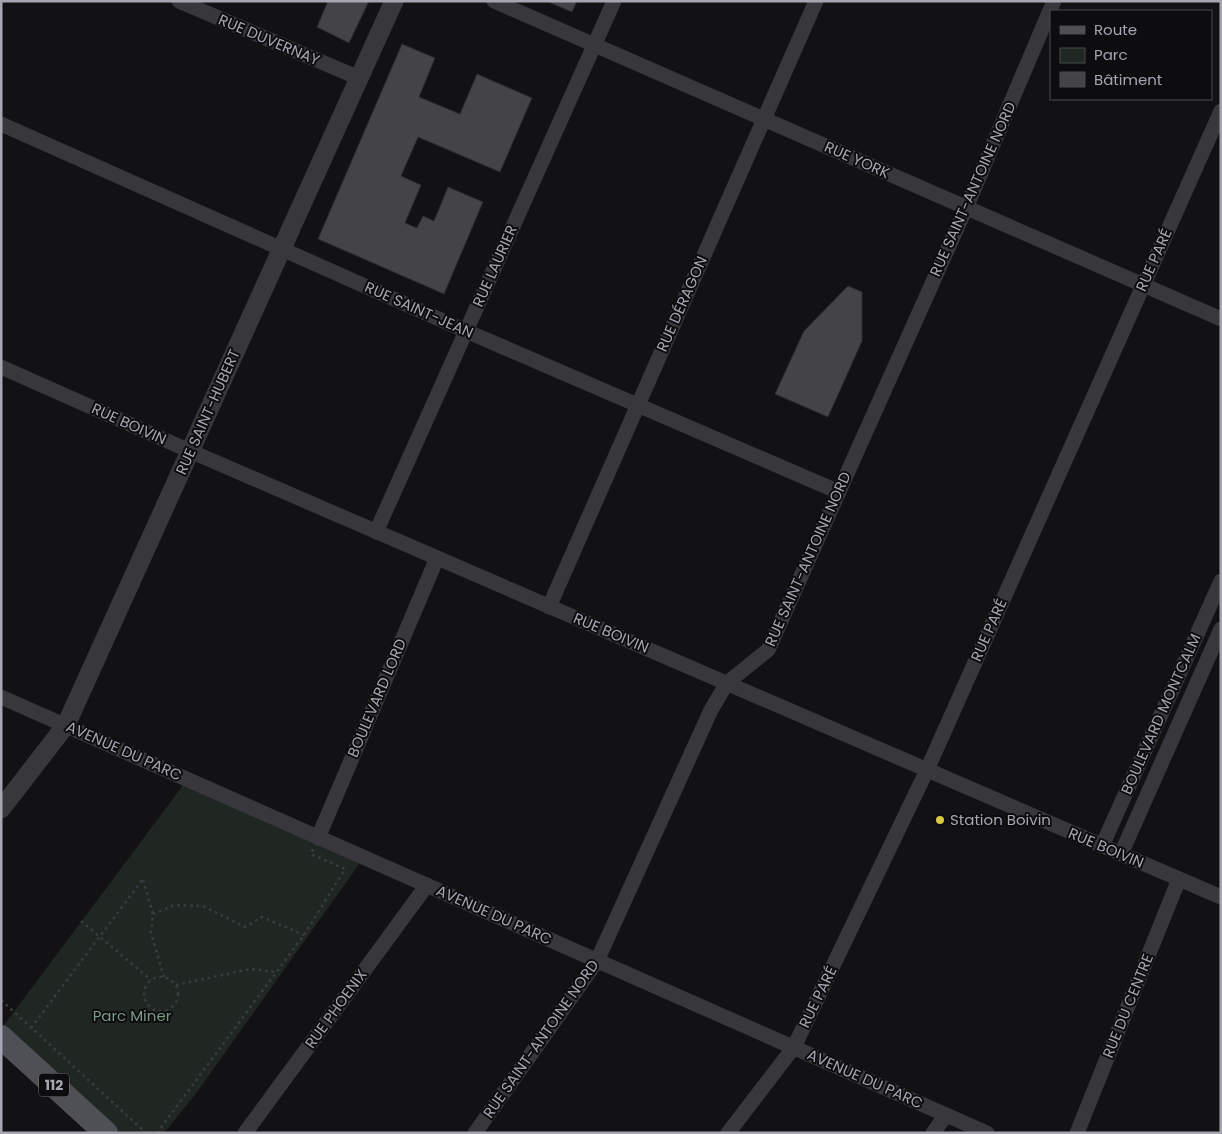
<svg xmlns="http://www.w3.org/2000/svg" width="1222" height="1134" viewBox="0 0 1222 1134" font-family="Poppins,sans-serif">
<style>
.green{fill:#202723}
.building{fill:#444347;stroke:#2c2c2e}
.lines{fill:none;stroke-linecap:round;stroke-linejoin:round}
.path{stroke:#3b3b40;stroke-width:2.5;stroke-dasharray:2.5 4;stroke-linecap:butt}
.minor{stroke:#38383c;stroke-width:15}
.tertiary{stroke:#38383c;stroke-width:19}
.primary{stroke:#4f4f56;stroke-width:24}
.poi-dot{fill:#d9c843;stroke:#0d0c0e;stroke-width:2}
.labels{text-anchor:middle;stroke-width:4;stroke-linejoin:round;paint-order:stroke}
.shield{fill:#0d0c0e;stroke:#777880;stroke-width:1}
.shield-label{font-size:14px;font-weight:bold;fill:#a5a6b1}
.street-label{font-size:15px;fill:#a5a6b1;stroke:#0d0c0e}
.poi-label{font-size:15px;fill:#a5a6b1;stroke:#0d0c0e;text-anchor:start}
.park-label{font-size:15px;fill:#7e9a86;stroke:#0d0c0e}
</style>
<rect width="100%" height="100%" fill="#121113"/>
<!-- green -->
<polygon class="green" points="184,784 362,860 195,1095 164,1133 106,1133 1,1029"/>
<!-- building -->
<g class="building">
<polygon points="328,1 369,1 349,43 317,27"/>
<polygon points="546,1 577,1 572,12"/>
<polygon points="402,44 435,58 419,97 460,114 477,74 532,98 500,172 418,137 401,176 421,185 405,223 417,228 423,216 434,221 448,187 483,202 444,294 318,239"/>
<polygon points="848,286 862,292 862,341 828,417 775,394 804,331"/>
</g>
<g class="lines">
<!-- path -->
<g class="path">
<polyline points="143,880 153,914"/>
<polyline points="81,921 151,980"/>
<polyline points="164,977 151,933 153,914 175,905 203,906 245,927 262,917 304,935"/>
<circle cx="161" cy="994" r="17"/>
<polyline points="176,985 250,969 275,972"/>
<polyline points="1,1000 146,1133"/>
<polyline points="31,1028 143,879"/>
<polyline points="157,1133 304,935 345,869 311,854 313,849"/>
</g>
<!-- minor -->
<g class="minor">
<polyline points="179,1 359,78"/>
<polyline points="494,1 1221,319"/>
<polyline points="1,124 466,331 839,492"/>
<polyline points="1,367 190,451 1221,897"/>
<polyline points="376,532 614,1"/>
<polyline points="549,607 816,1"/>
<polyline points="1,697 987,1133"/>
<polyline points="318,838 437,558"/>
<polyline points="1102,846 1221,581"/>
<polyline points="1121,854 1221,629"/>
<polyline points="245,1133 427,885"/>
<polyline points="475,1133 597,961 711,710 727,683 768,650 966,208 1054,1"/>
<polyline points="728,1133 794,1047 927,770 1221,111"/>
<polyline points="933,1133 946,1115"/>
<polyline points="1077,1133 1179,879"/>
</g>
<!-- tertiary -->
<polyline class="tertiary" points="1,809 66,725 394,1"/>
<!-- primary -->
<polyline class="primary" points="1,1037 106,1133"/>
</g>
<!-- markers -->
<circle class="poi-dot" cx="940" cy="820" r="5"/>
<g class="labels">
<!-- shield labels -->
<rect class="shield" x="39" y="1073.5" width="30" height="23" rx="4"/>
<g class="shield-label">
<text x="54" y="1090">112</text>
</g>
<!-- street labels -->
<g class="street-label">
<text transform="translate(269 40) rotate(23)" y="5">RUE DUVERNAY</text>
<text transform="translate(857 160) rotate(24)" y="5">RUE YORK</text>
<text transform="translate(973 189) rotate(-66)" y="5">RUE SAINT-ANTOINE NORD</text>
<text transform="translate(1154 260) rotate(-66)" y="5">RUE PARÉ</text>
<text transform="translate(495 266) rotate(-66)" y="5">RUE LAURIER</text>
<text transform="translate(682 304) rotate(-66)" y="5">RUE DÉRAGON</text>
<text transform="translate(419 310) rotate(24)" y="5">RUE SAINT-JEAN</text>
<text transform="translate(208 412) rotate(-66)" y="5">RUE SAINT-HUBERT</text>
<text transform="translate(129 424) rotate(24)" y="5">RUE BOIVIN</text>
<text transform="translate(808 559) rotate(-66)" y="5">RUE SAINT-ANTOINE NORD</text>
<text transform="translate(989 630) rotate(-66)" y="5">RUE PARÉ</text>
<text transform="translate(611 633) rotate(23)" y="5">RUE BOIVIN</text>
<text transform="translate(377 698) rotate(-67)" y="5">BOULEVARD LORD</text>
<text transform="translate(1161 714) rotate(-66)" y="5">BOULEVARD MONTCALM</text>
<text transform="translate(124 751) rotate(24)" y="5">AVENUE DU PARC</text>
<text transform="translate(1106 848) rotate(23)" y="5">RUE BOIVIN</text>
<text transform="translate(494 915) rotate(24)" y="5">AVENUE DU PARC</text>
<text transform="translate(818 997) rotate(-64)" y="5">RUE PARÉ</text>
<text transform="translate(1128 1006) rotate(-68)" y="5">RUE DU CENTRE</text>
<text transform="translate(336 1009) rotate(-54)" y="5">RUE PHOENIX</text>
<text transform="translate(541 1039) rotate(-55)" y="5">RUE SAINT-ANTOINE NORD</text>
<text transform="translate(865 1079) rotate(24)" y="5">AVENUE DU PARC</text>
</g>
<!-- poi labels -->
<g class="poi-label">
<text x="950" y="825">Station Boivin</text>
</g>
<!-- park labels -->
<g class="park-label">
<text x="132" y="1021">Parc Miner</text>
</g>
</g>
<!-- border -->
<rect width="1222" height="1134" fill="none" stroke="#a5a6b1" stroke-width="5"/>
<!-- legend -->
<rect x="1050" y="10" width="162" height="90" fill="#0d0c0e" stroke="#4a4a4f"/>
<rect x="1060" y="26" width="25" height="8" fill="#4f4f56" stroke="#4a4a4f"/>
<text x="1094" y="35" font-size="15" fill="#a5a6b1">Route</text>
<rect x="1060" y="48" width="25" height="15" fill="#202723" stroke="#4a4a4f"/>
<text x="1094" y="60" font-size="15" fill="#a5a6b1">Parc</text>
<rect x="1060" y="72" width="25" height="15" fill="#444347" stroke="#4a4a4f"/>
<text x="1094" y="85" font-size="15" fill="#a5a6b1">Bâtiment</text>
</svg>
